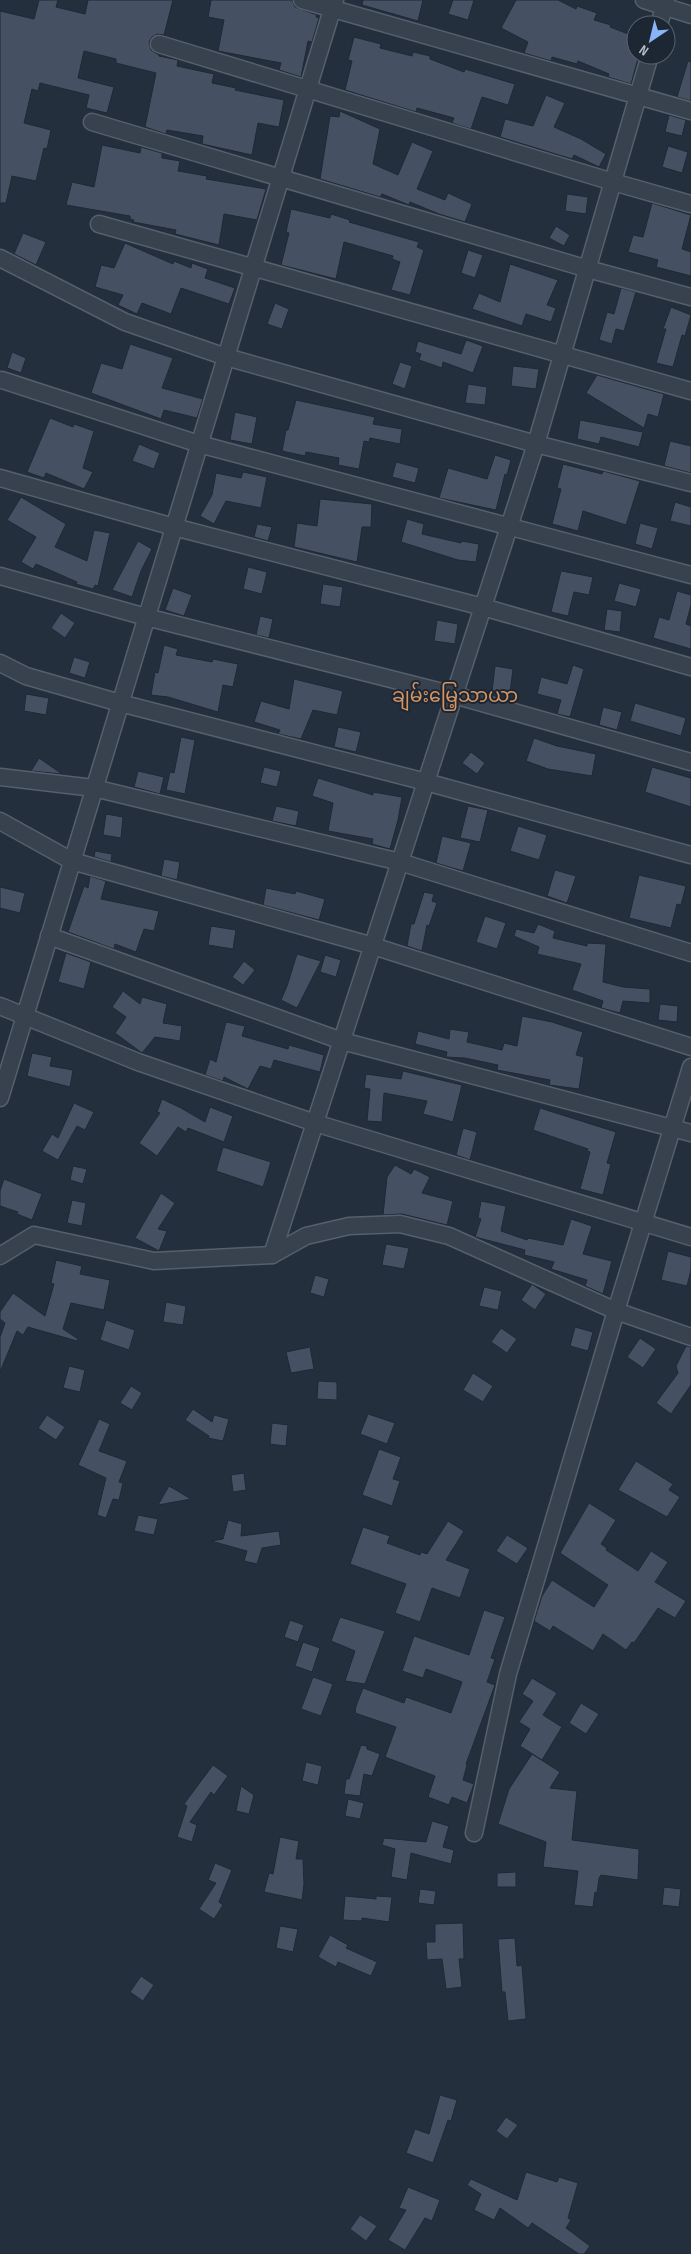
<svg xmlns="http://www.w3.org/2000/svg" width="691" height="2254" viewBox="0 0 691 2254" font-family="'Sofia Sans Condensed','Noto Sans Myanmar',sans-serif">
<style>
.building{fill:#455162;stroke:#1f2835}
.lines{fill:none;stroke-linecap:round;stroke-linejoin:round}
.minor-casing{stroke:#565f6c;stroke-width:19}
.minor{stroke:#38414e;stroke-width:16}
.labels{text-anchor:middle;stroke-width:4;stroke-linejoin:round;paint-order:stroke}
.quarter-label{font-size:19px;fill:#d59563;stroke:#1d2633}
</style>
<rect width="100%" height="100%" fill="#242f3e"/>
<!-- building -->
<g class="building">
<polygon points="39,0 58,0 56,7 85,14 88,0 173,0 164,35 157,34 152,37 149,42 151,50 159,55 159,56 178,60 177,66 214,74 212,83 236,88 235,90 284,100 279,127 258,123 252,155 202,144 203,136 167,130 166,134 145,127 156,73 116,63 116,59 84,51 78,78 114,87 107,113 86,108 89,95 40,83 38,91 32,89 24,123 51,130 47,149 44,148 36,181 12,176 6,203 0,203 0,11 34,19"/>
<polygon points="211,0 292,0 295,7 317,15 316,17 319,18 312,42 308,41 301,77 279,70 281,63 218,51 224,20 208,17"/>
<polygon points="363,0 423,0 418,21 362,5"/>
<polygon points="453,0 474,0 468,20 448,14"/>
<polygon points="516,0 558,0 576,9 577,6 597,13 594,20 611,25 610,27 636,37 636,55 639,55 631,84 608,77 609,74 578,61 577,64 552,57 551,61 524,53 528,42 501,28"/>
<polygon points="354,37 381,44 380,48 412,56 413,52 430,56 430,59 464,72 465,69 515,84 508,105 482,97 471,129 452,123 454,118 417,108 416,112 345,90 352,61 348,60"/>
<polygon points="688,61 691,62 691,101 677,97"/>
<polygon points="546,95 565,103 554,127 581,139 606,154 599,167 574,155 572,159 500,137 505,119 533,126"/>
<polygon points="340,111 380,129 373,164 398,175 412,142 433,151 417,189 445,200 448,193 472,204 465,222 439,214 410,202 409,205 382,194 380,197 320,179 330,116 339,117"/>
<polygon points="669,115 686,120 682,136 665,132"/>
<polygon points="102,145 140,153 141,147 162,153 162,158 180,161 178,171 207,176 206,179 266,189 257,220 224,214 219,245 175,234 176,230 133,222 134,220 130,219 130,216 66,205 72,182 94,187"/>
<polygon points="668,146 688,152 682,173 662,167"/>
<polygon points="567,194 588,197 586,214 565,211"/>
<polygon points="652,203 691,215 682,249 691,252 691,276 656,267 658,260 628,252 633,235 643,237"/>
<polygon points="291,209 330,218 331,214 350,220 349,222 419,242 417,247 424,250 410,295 391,290 400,262 392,259 393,256 344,242 336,279 281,265 289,233 286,232"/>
<polygon points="556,226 570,235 564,246 549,238"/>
<polygon points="23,233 46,242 36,265 14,254"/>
<polygon points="125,243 173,264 174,261 191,268 192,263 208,269 205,278 235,288 229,304 181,288 171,314 142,303 137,314 118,305 123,295 95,287 101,265 114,268"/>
<polygon points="468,250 483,255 475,278 461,273"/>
<polygon points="510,264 558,280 547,305 556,308 551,322 526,314 522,326 472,309 479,293 500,302"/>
<polygon points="621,288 636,292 624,331 616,329 612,344 599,340 607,312 614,314"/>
<polygon points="275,303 289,309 282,329 267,324"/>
<polygon points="671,307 691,315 685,336 682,335 673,367 656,363 666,329 663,329"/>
<polygon points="466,340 483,346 473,373 443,362 442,368 419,360 421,354 415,352 418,341 461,354"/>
<polygon points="130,344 173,358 162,388 203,399 197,418 164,410 161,419 91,393 101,363 122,369"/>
<polygon points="12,352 26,358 21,373 7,368"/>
<polygon points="400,362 412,366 405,389 392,384"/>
<polygon points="513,366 539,369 536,389 511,386"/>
<polygon points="597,375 664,394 658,417 648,414 644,428 586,393"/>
<polygon points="468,384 487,387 485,405 465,403"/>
<polygon points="296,400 375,417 373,424 402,429 400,444 370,438 369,442 364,441 359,469 338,465 339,458 306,452 305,456 282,451 286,430 288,430"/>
<polygon points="235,412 257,417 252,444 230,440"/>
<polygon points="50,418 73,427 74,424 94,431 83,468 93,472 84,489 46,473 44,478 27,472"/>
<polygon points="580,420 643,432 639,447 601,437 599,444 577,439"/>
<polygon points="670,441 691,446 691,473 664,466"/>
<polygon points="139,444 160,453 154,469 132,461"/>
<polygon points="495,455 511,460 507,475 505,474 496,510 439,498 448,468 487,479"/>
<polygon points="396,462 419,468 415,483 392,477"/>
<polygon points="563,464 602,474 603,471 640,481 626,525 583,511 578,531 552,524 561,489 557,488"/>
<polygon points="243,472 267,477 261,508 226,501 214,524 200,516 212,495 216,473 241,478"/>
<polygon points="21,497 66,524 55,547 87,561 94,530 110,533 98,586 95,585 93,589 76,584 77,582 36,564 33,569 21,562 36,537 7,520"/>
<polygon points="320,499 372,504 371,527 362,527 357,562 294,547 297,523 317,526"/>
<polygon points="675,502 691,507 691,526 670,521"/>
<polygon points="407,519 424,524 422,534 461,543 461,541 479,544 476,562 458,560 401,542"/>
<polygon points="640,523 658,528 652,549 635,544"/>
<polygon points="257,524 272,527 268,541 254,537"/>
<polygon points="138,541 152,549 141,571 132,597 112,590"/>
<polygon points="248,567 267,572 262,594 243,589"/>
<polygon points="561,571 593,577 589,595 574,592 568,616 551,612"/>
<polygon points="619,583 641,589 636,607 614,601"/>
<polygon points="323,584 343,587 340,607 320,604"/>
<polygon points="173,588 192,595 184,616 165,610"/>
<polygon points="677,591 691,595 691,605 686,624 691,626 691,649 653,638 659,617 669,620"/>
<polygon points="607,609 622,611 620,632 604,630"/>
<polygon points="61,613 75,623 65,638 51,628"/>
<polygon points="260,616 273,619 269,638 256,635"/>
<polygon points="437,620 458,624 455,644 434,641"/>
<polygon points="164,645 178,649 176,655 212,662 213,659 238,664 233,687 223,685 218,712 168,697 151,695 155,672 158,673"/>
<polygon points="74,657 90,662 85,678 69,673"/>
<polygon points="573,665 584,669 570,717 557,714 561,700 537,694 541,677 567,684"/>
<polygon points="495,666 513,669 510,693 492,691"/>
<polygon points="294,679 343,691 337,715 313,710 301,739 278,734 280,730 254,722 261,701 289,709"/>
<polygon points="26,694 49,698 46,715 24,711"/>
<polygon points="635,703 686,718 681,736 630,721"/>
<polygon points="603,707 622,712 617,730 599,725"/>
<polygon points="338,727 361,732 356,752 334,747"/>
<polygon points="181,737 195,740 185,794 166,790 170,772 174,773"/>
<polygon points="534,738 557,746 596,754 592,776 548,769 526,761"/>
<polygon points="471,752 485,763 477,774 462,763"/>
<polygon points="39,758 62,774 31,771"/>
<polygon points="264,767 281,771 277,787 260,783"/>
<polygon points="652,767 691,778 691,807 645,792"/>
<polygon points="138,771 164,777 160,794 134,787"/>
<polygon points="318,778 373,795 373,792 402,797 398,820 390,849 372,844 373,839 328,831 333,803 312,796"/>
<polygon points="276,806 299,811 296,826 272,821"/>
<polygon points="468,806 488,810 480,842 460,838"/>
<polygon points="106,814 123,817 121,838 103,835"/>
<polygon points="518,826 547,835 539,860 510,851"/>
<polygon points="442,836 471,843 463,871 436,863"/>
<polygon points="95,851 112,854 111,862 94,857"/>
<polygon points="164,859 180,862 177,880 161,876"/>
<polygon points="555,870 576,876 567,903 547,896"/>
<polygon points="639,875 686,886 681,905 677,904 671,928 629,918"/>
<polygon points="90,876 106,881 101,899 159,911 154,931 144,929 136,952 115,944 114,949 68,932 84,886 88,888"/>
<polygon points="0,887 25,893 20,913 0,908"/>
<polygon points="266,888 295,894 296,891 325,899 319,920 263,905"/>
<polygon points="424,892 434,894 432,901 437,903 429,926 427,925 422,951 407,946 411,924 414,924"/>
<polygon points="485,916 506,923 497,949 476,942"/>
<polygon points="538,924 555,931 553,938 587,946 587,943 606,944 603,982 623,987 650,989 650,1003 623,1001 620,1013 601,1008 603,1001 572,990 581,964 537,954 539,947 514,936 516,929 534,933"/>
<polygon points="211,926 236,930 233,949 208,945"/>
<polygon points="66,953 91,962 84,989 58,982"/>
<polygon points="297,954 321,961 297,1008 281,1000 287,986"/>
<polygon points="325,955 341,960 336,977 320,972"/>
<polygon points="244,961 255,970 243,985 232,977"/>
<polygon points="123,991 140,1004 142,997 167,1004 163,1023 182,1026 180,1041 155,1037 142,1053 115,1033 126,1017 112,1007"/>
<polygon points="660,1004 678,1006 677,1022 658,1020"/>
<polygon points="522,1016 552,1022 583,1032 576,1055 584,1057 579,1089 549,1085 550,1080 497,1070 498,1065 465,1058 446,1057 447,1052 415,1044 418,1031 449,1039 450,1029 469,1032 467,1042 502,1050 504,1043 517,1046"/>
<polygon points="226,1022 245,1026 242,1036 288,1049 289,1045 324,1055 320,1072 274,1060 271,1069 260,1066 248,1089 224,1077 223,1081 205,1075 210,1059 216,1062"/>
<polygon points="32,1053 52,1057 50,1066 73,1070 70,1087 27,1076"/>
<polygon points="403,1071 462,1085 453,1122 423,1114 427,1101 384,1093 382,1122 367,1121 370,1089 364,1088 366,1074 401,1079"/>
<polygon points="162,1099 181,1108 205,1122 210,1107 233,1116 224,1142 188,1128 186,1132 178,1127 157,1156 139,1143 160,1113 157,1112"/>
<polygon points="74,1103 94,1112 85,1130 77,1126 58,1160 42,1151 52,1134 58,1138"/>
<polygon points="540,1108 616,1132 607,1163 611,1164 603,1195 580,1189 590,1152 587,1151 588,1149 533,1130"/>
<polygon points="463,1128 477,1132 470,1160 456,1155"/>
<polygon points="223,1147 271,1162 263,1187 216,1171"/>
<polygon points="395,1165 411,1174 414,1169 430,1177 422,1193 453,1201 447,1225 402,1214 383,1215 387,1177"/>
<polygon points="73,1166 87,1169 83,1184 70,1180"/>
<polygon points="4,1179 42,1194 32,1220 17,1214 18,1212 0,1206 0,1191"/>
<polygon points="161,1193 175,1203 158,1229 167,1231 159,1251 135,1238"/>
<polygon points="72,1200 86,1203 82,1226 67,1223"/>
<polygon points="481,1201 506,1206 501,1231 527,1240 528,1238 563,1245 571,1219 592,1226 583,1254 612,1261 603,1294 585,1286 587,1280 551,1269 554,1262 524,1255 525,1250 475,1237 481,1219 478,1218"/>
<polygon points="386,1244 409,1248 404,1269 382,1265"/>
<polygon points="668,1251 691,1257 691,1270 687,1286 661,1280"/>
<polygon points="56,1260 82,1266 80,1274 110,1280 104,1310 71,1303 63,1329 78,1339 77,1341 28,1327 23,1335 17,1331 0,1372 0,1337 5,1323 0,1319 0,1312 13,1293 45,1316 54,1284 51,1283"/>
<polygon points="315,1275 329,1279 324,1297 310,1293"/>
<polygon points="532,1284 546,1294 535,1310 521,1300"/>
<polygon points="484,1287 502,1291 498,1310 479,1306"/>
<polygon points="166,1302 186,1306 183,1325 163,1322"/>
<polygon points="106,1320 135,1330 129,1350 100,1340"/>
<polygon points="575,1327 593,1332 588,1351 570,1346"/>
<polygon points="501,1328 517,1339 507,1353 491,1342"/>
<polygon points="640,1338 656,1349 643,1368 627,1357"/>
<polygon points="686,1346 691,1347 691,1385 671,1414 656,1403 678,1373 676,1366"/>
<polygon points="310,1347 314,1369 291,1373 286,1352"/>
<polygon points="69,1366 85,1370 80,1392 63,1388"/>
<polygon points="473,1373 493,1386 483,1402 463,1390"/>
<polygon points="318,1381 337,1382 337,1400 317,1399"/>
<polygon points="131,1386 142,1393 132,1410 120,1403"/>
<polygon points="193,1409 212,1422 214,1415 229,1419 223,1441 208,1438 209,1436 185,1420"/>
<polygon points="368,1414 395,1423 387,1444 360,1434"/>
<polygon points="47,1415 65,1427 56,1440 38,1428"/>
<polygon points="99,1419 110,1424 99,1451 127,1461 119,1482 123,1483 119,1500 113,1499 106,1518 97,1515 106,1478 78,1465"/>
<polygon points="272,1423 288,1425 286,1446 270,1444"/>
<polygon points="379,1449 401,1457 393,1479 400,1481 392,1506 362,1495"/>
<polygon points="636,1461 673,1484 669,1490 680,1497 667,1517 618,1490"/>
<polygon points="244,1473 246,1490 233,1492 231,1475"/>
<polygon points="169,1486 191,1499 158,1505"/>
<polygon points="589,1503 616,1520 601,1544 607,1548 606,1550 638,1571 651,1551 668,1562 655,1582 686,1601 675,1618 658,1608 634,1643 632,1642 626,1650 603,1634 593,1651 553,1626 550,1631 534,1621 542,1596 552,1580 594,1607 608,1585 560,1553"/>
<polygon points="138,1515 158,1519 154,1535 134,1531"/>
<polygon points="228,1520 242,1524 241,1536 279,1531 281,1545 262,1548 257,1564 244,1561 247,1551 211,1541 223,1539"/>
<polygon points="448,1521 464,1531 446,1560 470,1569 460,1598 432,1588 420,1622 395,1613 406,1584 350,1564 363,1527 390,1536 387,1543 420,1555 421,1552 427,1554"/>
<polygon points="507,1535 528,1548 517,1564 496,1551"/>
<polygon points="484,1610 505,1617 491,1658 495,1659 487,1682 495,1685 466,1764 467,1765 463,1780 474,1784 467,1803 452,1797 449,1805 428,1797 435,1776 385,1757 396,1727 355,1713 356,1706 363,1688 404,1703 406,1697 451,1713 462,1682 426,1669 423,1678 402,1671 414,1636 469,1655"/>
<polygon points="340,1617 385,1631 365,1684 345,1681 355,1651 331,1641"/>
<polygon points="290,1620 304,1625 298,1642 284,1637"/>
<polygon points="303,1642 320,1648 312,1672 295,1666"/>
<polygon points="313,1677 333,1684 321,1716 301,1709"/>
<polygon points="532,1678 557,1693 543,1715 562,1727 542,1760 520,1746 530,1729 519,1722 533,1701 522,1694"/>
<polygon points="581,1703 599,1714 586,1734 569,1723"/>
<polygon points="361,1745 367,1746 367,1749 380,1754 372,1776 364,1774 360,1796 344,1794 346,1779 349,1779"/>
<polygon points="532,1754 560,1772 550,1788 577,1791 572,1840 639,1849 638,1880 601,1875 599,1878 597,1893 595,1892 593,1907 574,1905 578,1871 543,1867 546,1842 498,1824 509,1789"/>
<polygon points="306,1762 322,1766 318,1785 302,1781"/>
<polygon points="213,1765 228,1776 214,1795 211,1792 190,1822 197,1825 192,1842 177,1837 187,1806 184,1804"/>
<polygon points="241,1786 254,1795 249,1814 236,1811"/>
<polygon points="348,1799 364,1803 360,1819 345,1816"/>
<polygon points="432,1821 449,1826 443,1847 454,1850 451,1864 411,1853 407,1880 391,1877 395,1849 382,1845 384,1838 426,1842"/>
<polygon points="280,1837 299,1841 296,1859 303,1859 304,1884 302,1900 264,1892 269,1873 273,1874"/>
<polygon points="215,1863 232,1870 219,1902 223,1905 214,1919 199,1909 216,1883 208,1880"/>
<polygon points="516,1872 516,1887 497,1887 497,1873"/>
<polygon points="664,1887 681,1889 679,1907 662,1905"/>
<polygon points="420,1889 436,1891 434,1905 418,1903"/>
<polygon points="345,1896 376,1899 376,1896 392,1897 389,1922 362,1918 362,1921 343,1920"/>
<polygon points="463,1923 464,1959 459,1959 462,1987 446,1989 442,1959 427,1960 426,1942 435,1942 435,1924"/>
<polygon points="280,1926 298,1929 293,1952 276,1948"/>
<polygon points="330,1935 348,1945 346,1948 377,1962 371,1976 338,1962 336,1967 318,1957"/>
<polygon points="515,1938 517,1966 522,1965 526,2019 508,2021 505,1992 502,1992 498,1939"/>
<polygon points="141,1976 154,1985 143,2001 130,1992"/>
<polygon points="440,2095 457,2100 451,2121 448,2120 433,2163 406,2153 415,2129 429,2134"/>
<polygon points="506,2117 518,2125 507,2139 496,2131"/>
<polygon points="526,2172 557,2182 559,2177 578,2183 568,2218 571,2220 566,2228 590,2246 584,2254 579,2254 532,2223 528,2228 500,2208 494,2220 474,2210 481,2194 467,2185 471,2179 517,2200"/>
<polygon points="408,2187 440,2200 432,2221 425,2218 405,2250 388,2240 406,2210 399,2208"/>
<polygon points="360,2215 377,2226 366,2241 350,2229"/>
</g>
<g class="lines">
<!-- minor casing -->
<g class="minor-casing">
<g id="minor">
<polyline points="302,0 691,111"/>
<polyline points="644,0 691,15"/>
<polyline points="659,25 666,0"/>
<polyline points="159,44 613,182 691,204"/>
<polyline points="92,122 588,269 691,297"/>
<polyline points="99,224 691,391"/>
<polyline points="0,258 125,322 226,357 536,444 691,483"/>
<polyline points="2,380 199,444 691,575"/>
<polyline points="0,478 174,527 483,607 691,667"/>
<polyline points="0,576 146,617 454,695 691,762"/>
<polyline points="0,663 26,676 120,703 426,782 691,855"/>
<polyline points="0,777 94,788 400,862 691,953"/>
<polyline points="0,821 72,861 373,946 691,1047"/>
<polyline points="49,936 342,1041 691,1133"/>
<polyline points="0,1006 138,1062 315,1123 691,1237"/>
<polyline points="0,1098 335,0"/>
<polyline points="272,1255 536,444 650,55"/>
<polyline points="0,1256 34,1235 154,1261 272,1255 306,1236 349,1226 400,1224 449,1236 616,1311 691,1337"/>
<polyline points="474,1833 508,1674 616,1311 691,1067"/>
</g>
</g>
<!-- minor -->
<use href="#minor" class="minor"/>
</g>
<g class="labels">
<!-- quarter labels -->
<g class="quarter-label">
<text x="455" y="702">ချမ်းမြေ့သာယာ</text>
</g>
</g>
<!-- north arrow -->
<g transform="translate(651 40) rotate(215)"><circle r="24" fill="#1d2633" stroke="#59626f"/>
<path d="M0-4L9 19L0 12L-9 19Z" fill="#8ab4f8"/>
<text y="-8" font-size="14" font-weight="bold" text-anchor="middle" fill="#b4bcc9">N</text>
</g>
</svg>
